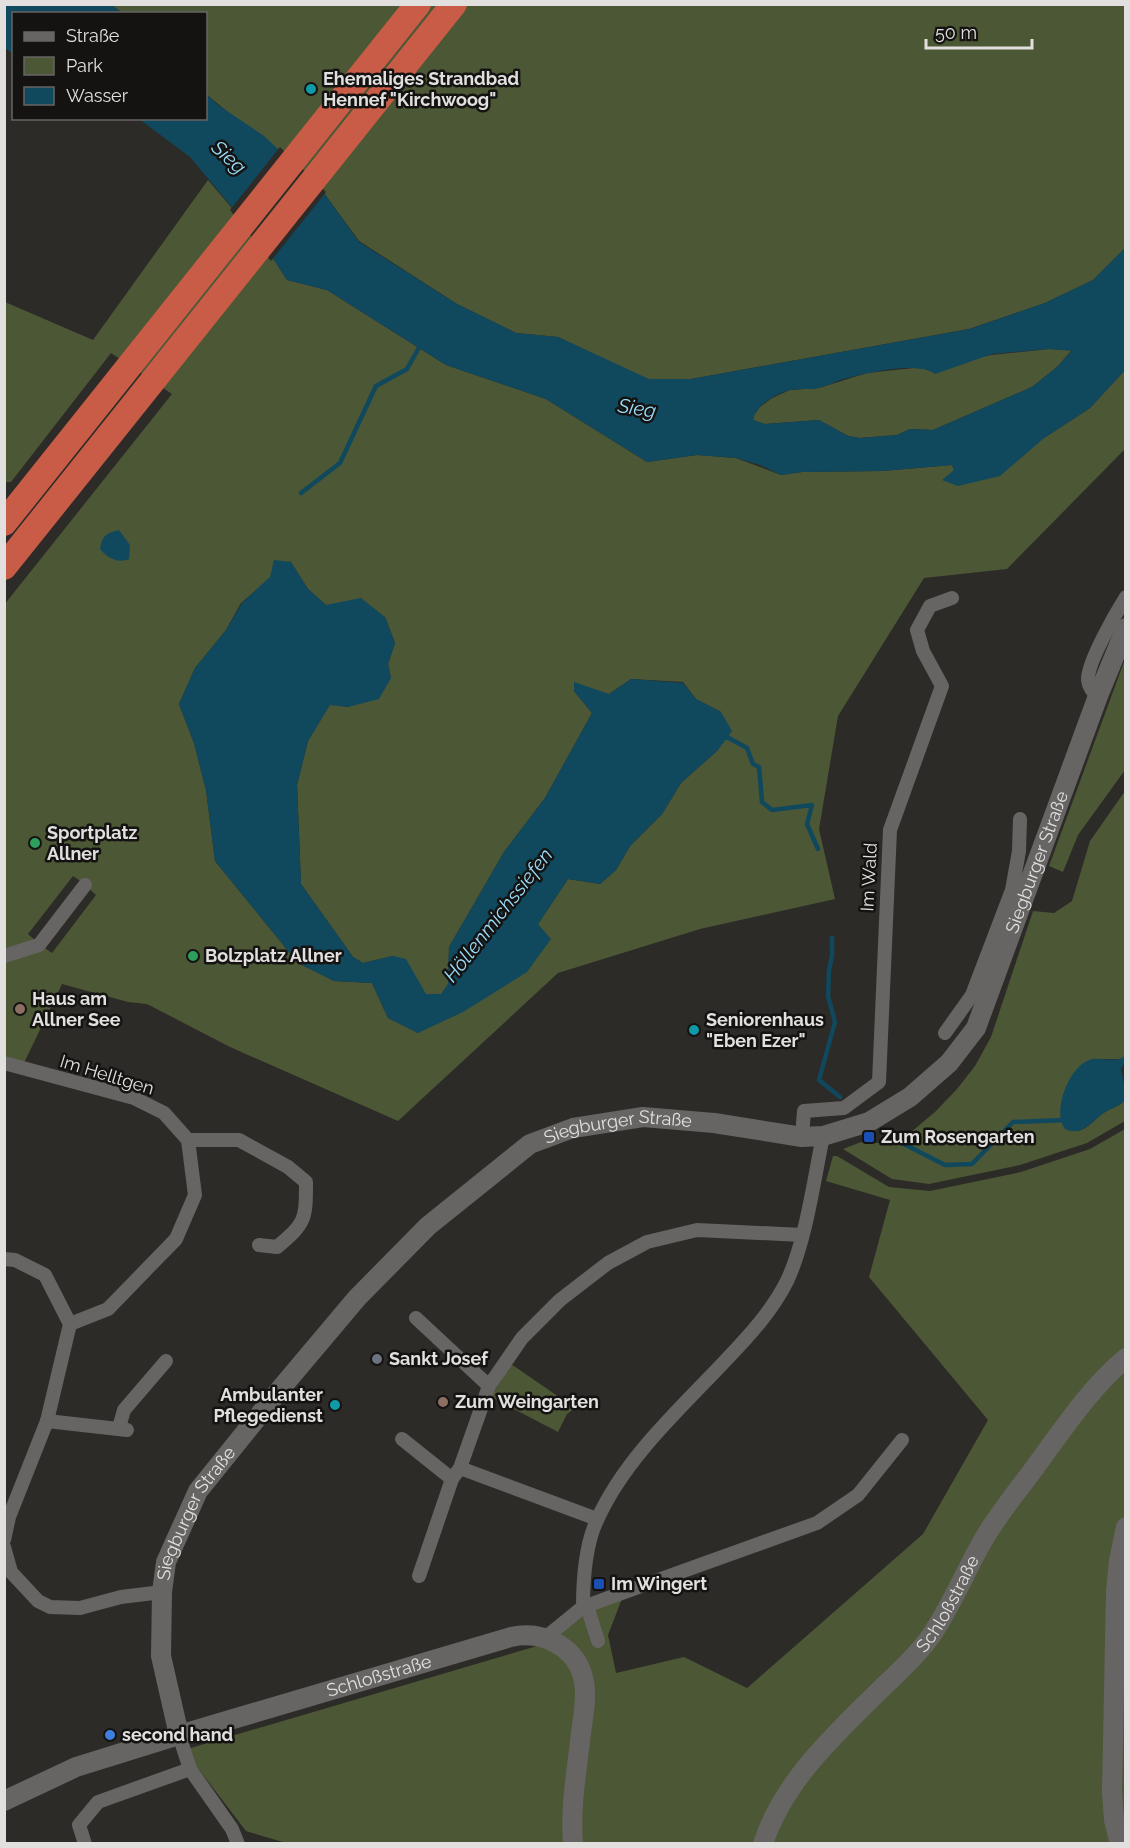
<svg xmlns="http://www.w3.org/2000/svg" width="1130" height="1848" viewBox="0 0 1130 1848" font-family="Raleway,sans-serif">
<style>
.green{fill:#4c5735;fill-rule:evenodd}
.water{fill:#10485d;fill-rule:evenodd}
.pier{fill:#2c2b28}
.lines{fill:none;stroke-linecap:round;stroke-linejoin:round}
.stream{stroke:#10485d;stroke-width:4.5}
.minor{stroke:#676563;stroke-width:14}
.secondary{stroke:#676563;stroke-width:20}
.motorway{stroke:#c85c46;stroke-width:26}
.culture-dot{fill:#0f9aa8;stroke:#141312;stroke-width:2}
.leisure-dot{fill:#2e9e5b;stroke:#141312;stroke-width:2}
.education-dot{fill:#8d6e63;stroke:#141312;stroke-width:2}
.transit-dot{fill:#1a4fb4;stroke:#141312;stroke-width:2}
.worship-dot{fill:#6b7280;stroke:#141312;stroke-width:2}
.shop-dot{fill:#3f7fe0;stroke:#141312;stroke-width:2}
.labels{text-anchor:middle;stroke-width:5;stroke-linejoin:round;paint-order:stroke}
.poi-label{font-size:18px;font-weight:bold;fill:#e1e0df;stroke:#141312;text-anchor:start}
.street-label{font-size:18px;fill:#e1e0df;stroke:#141312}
.water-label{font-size:20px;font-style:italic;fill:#9bdcf9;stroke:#141312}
</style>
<rect width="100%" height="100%" fill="#2c2b28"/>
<!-- green -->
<g class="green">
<polygon points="112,5 1125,5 1125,248 1093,280 1045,303 969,329 691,379 649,380 558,337 516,333 457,304 359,241 321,189 206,94 206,14 122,13"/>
<path d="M 208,180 L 267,249 L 287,280 L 327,290 L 446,365 L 546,399 L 647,462 L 697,455 L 736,458 L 781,475 L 802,472 L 882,471 L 952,465 L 954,470 L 1044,438 L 1090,408 L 1125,370 L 1125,449 L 1007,569 L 924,578 L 838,716 L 819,829 L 835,899 L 700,929 L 558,973 L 398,1121 L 230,1047 L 147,1004 L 128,1002 L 62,984 L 24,1063 L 5,1057 L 4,605 L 172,394 L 111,353 L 11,482 L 5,482 L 5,302 L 93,340 ZM 290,561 L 308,589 L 326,605 L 385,617 L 395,643 L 388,664 L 391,678 L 348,707 L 330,704 L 308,741 L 297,785 L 301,884 L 353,957 L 363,963 L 393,956 L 425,994 L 442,994 L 448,984 L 449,947 L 504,852 L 545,798 L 592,713 L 574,691 L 609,694 L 631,679 L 683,682 L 696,699 L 721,712 L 718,750 L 681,783 L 662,814 L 630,846 L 616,870 L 600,884 L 568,879 L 538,924 L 418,1033 L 388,1018 L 372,983 L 334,981 L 298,963 L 215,861 L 206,790 L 194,743 L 179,704 L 195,668 L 226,630 L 241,603 ZM 73,876 L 83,883 L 37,942 L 28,934 ZM 87,887 L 96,895 L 52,953 L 42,946 Z"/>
<polygon points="1049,349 1072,350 1057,367 1032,387 933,430 910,429 897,435 860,438 848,436 819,420 765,424 753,420 754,415 760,407 772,398 790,390 819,388 867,373 914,368 929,369 991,355"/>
<polygon points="1125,659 1125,770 1078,835 1063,872 1049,866"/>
<path d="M 1125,791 L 1125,1056 L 1121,1059 L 1094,1059 L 1078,1131 C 1089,1128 1094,1120 1103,1113 C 1111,1108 1119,1107 1125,1100 L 1125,1121 L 1087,1143 L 1020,1165 L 929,1184 L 892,1179 L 843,1149 L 861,1142 L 897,1144 L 936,1111 L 957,1089 L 975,1066 L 991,1037 L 1033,911 L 1054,913 L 1072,901 L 1090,841 Z"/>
<path d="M 1125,1129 L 1125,1843 L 286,1843 L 246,1831 L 184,1750 L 554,1641 C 573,1618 596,1607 623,1596 L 608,1635 L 616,1673 L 684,1657 L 747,1688 L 923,1534 L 988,1420 L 869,1277 L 890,1200 L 826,1181 L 833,1156 L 837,1156 L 889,1187 L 930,1191 L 1021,1172 L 1090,1149 Z"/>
<polygon points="511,1364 575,1408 567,1414 558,1432 491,1397"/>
</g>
<!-- water -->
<g class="water">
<polygon points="4,5 112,5 122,13 14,14 13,54 5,48"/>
<path d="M 206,94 L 218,105 L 264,136 L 321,189 L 359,242 L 457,304 L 516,333 L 558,337 L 649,379 L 691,379 L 970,329 L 1045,303 L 1093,280 L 1125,248 L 1125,370 L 1090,408 L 1044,438 L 1000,476 L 958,486 L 942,480 L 954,470 L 952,465 L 882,471 L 802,472 L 781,475 L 760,465 L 736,458 L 697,455 L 647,462 L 546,399 L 446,365 L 327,290 L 287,280 L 267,249 L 190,157 L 139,119 L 206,118 ZM 1049,349 L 1072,351 L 1057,367 L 1032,387 L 933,430 L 910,429 L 897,435 L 860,438 L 848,436 L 819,420 L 765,424 L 753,420 C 755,405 777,393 791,390 C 800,388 810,390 819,388 C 826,386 833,383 840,380 C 861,374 918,360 935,374 L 992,354 Z"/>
<path d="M 119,530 L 130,545 L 129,559 C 117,564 107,557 100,549 C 102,536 106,533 119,530 Z"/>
<polygon points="274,560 291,562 308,589 326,605 361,598 385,617 395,643 388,664 391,678 379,699 348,707 330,705 308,741 297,785 301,884 353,957 363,963 393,956 406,959 426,994 441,994 448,984 449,947 504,852 545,798 592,713 574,691 574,682 609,694 631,679 683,683 696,699 721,712 732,731 718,750 681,783 662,814 630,846 616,870 600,884 568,879 538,924 551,939 527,972 463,1012 418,1033 388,1018 372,983 334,981 298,963 215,861 206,790 194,743 179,704 195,668 226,630 242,603 270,577"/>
<path d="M 1125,1056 L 1125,1062 L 1121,1069 L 1125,1088 L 1125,1100 C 1119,1107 1111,1108 1104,1113 C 1091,1121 1083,1137 1065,1129 C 1052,1112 1068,1068 1089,1060 C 1100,1056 1115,1064 1125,1056 Z"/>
</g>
<!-- pier -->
<polygon class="pier" points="280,147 326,192 271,261 230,210"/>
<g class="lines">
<!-- stream -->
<g class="stream">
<polyline points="301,493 340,463 376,386 407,369 421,344"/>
<polyline points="724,738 727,737 747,748 753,764 759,767 762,802 772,810 812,805 807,824 818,849"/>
<polyline points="832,938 832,956 829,970 828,996 835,1022 819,1080 840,1097"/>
<polyline points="900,1142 945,1165 972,1164 1013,1122 1065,1120"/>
</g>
<!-- minor -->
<g class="minor">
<path d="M 1098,696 C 1092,691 1089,688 1088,680 C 1087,663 1116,613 1126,597"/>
<polyline points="4,956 39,945 85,885"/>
<polyline points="945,1033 972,995 1012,890 1019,851 1020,819"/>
<polyline points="4,1063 134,1098 164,1113 188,1140 195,1195 176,1239 108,1309 70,1324"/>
<polyline points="802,1137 804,1111 844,1108 879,1082 890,830 942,686 923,651 917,630 930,606 952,598"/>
<path d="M 188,1140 L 239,1140 L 288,1167 L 306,1182 C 306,1219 306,1223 277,1247 L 259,1245"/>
<polyline points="4,1259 15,1260 45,1275 70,1324 47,1421 9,1517 4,1540"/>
<polyline points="416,1318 489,1386"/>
<polyline points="47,1421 127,1430"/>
<polyline points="119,1428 124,1410 166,1361"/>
<polyline points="402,1439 452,1479"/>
<polyline points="597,1519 460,1468 489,1386 522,1338 560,1300 608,1263 647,1242 697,1230 802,1235"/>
<polyline points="4,1547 11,1572 38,1601 50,1607 80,1608 121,1597 162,1592"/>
<polyline points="419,1576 452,1479 460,1468"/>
<polyline points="587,1606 598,1641"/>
<polyline points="583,1607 817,1523 858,1495 902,1440"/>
<path d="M 545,1638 L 583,1607 C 583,1578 585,1544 598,1518 C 626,1457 681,1408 726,1360 C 749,1336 772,1311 787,1281 C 806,1241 814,1179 823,1136"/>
<polyline points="179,1735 190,1769 232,1829 238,1844"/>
<polyline points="85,1844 79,1825 98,1802 190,1769"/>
</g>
<!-- secondary -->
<g class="secondary">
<path id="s1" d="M 179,1735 L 161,1656 L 162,1592 L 166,1562 L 198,1491 L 282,1387 L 357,1298 L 428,1226 L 530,1144 L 573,1128 L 643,1117 L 714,1123 L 802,1137 L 823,1136 L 869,1122 L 910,1097 L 949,1063 L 976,1028 L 1098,696 L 1126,628"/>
<path id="s2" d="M 4,1801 L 76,1767 L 179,1735 L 511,1637 C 543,1630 578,1647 584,1682 C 587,1699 583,1717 581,1733 C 577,1770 570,1806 573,1844"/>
<path id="s3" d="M 763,1844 C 784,1779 837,1733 884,1686 C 899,1672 915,1657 928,1640 C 951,1608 965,1571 985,1537 C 1000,1512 1019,1489 1036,1466 C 1063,1429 1090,1388 1126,1358"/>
<polyline points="1120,1844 1114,1820 1112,1792 1116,1591 1119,1561 1126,1527"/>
</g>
<!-- motorway -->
<g class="motorway">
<polyline points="4,523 418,4"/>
<polyline points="4,567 454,4"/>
</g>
</g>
<!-- markers -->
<g class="culture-dot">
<circle cx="311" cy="89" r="6"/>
<circle cx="694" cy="1030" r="6"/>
<circle cx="335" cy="1405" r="6"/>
</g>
<g class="leisure-dot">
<circle cx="35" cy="843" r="6"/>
<circle cx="193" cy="956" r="6"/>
</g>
<g class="education-dot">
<circle cx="20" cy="1009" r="6"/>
<circle cx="443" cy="1402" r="6"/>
</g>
<g class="transit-dot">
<rect x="863" y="1131" width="12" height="12" rx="3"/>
<rect x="593" y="1578" width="12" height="12" rx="3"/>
</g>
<circle class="worship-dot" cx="377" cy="1359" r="6"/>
<circle class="shop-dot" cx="110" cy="1735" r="6"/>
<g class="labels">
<!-- poi labels -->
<g class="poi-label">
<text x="323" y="85">Ehemaliges Strandbad<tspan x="323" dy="21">Hennef "Kirchwoog"</tspan></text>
<text x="47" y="839">Sportplatz<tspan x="47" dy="21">Allner</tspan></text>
<text x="205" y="962">Bolzplatz Allner</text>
<text x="32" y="1005">Haus am<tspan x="32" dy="21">Allner See</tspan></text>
<text x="706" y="1026">Seniorenhaus<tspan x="706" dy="21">"Eben Ezer"</tspan></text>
<text x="881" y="1143">Zum Rosengarten</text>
<text x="389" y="1365">Sankt Josef</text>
<text x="323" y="1401" text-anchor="end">Ambulanter<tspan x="323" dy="21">Pflegedienst</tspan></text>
<text x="455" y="1408">Zum Weingarten</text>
<text x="611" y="1590">Im Wingert</text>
<text x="122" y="1741">second hand</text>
</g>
<!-- street labels -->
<g class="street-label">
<text dy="6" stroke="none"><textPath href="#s1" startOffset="1402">Siegburger Straße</textPath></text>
<text transform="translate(869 877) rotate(-87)" y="6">Im Wald</text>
<text transform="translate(107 1075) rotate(17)" y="6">Im Helltgen</text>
<text dy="6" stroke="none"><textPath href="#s1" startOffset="826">Siegburger Straße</textPath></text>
<text dy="6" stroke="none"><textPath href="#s1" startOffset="232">Siegburger Straße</textPath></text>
<text dy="6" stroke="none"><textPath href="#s3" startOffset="306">Schloßstraße</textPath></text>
<text dy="6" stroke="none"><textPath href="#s2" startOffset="396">Schloßstraße</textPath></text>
</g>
<!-- water labels -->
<g class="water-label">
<text transform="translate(229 157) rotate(42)" y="7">Sieg</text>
<text transform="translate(637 408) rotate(9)" y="7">Sieg</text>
<text transform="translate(498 915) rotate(-52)" y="7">Höllenmichssiefen</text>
</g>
</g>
<!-- border -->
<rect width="1130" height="1848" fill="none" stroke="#e1e0df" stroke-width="12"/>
<!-- legend -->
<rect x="12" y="12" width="195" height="108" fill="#141312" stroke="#666564" stroke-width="1.5"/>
<rect x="24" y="32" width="30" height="9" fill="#676563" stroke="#666564" stroke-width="1.5"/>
<text x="66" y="42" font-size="18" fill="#e1e0df">Straße</text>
<rect x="24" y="57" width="30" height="18" fill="#4c5735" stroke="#666564" stroke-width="1.5"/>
<text x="66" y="72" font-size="18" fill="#e1e0df">Park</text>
<rect x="24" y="87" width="30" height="18" fill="#10485d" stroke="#666564" stroke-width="1.5"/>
<text x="66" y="102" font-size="18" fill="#e1e0df">Wasser</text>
<!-- scale -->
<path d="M926 39v9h106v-9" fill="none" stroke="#e1e0df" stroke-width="3"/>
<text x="935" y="39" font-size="18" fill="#e1e0df" stroke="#141312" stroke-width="4.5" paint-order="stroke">50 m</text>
</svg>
